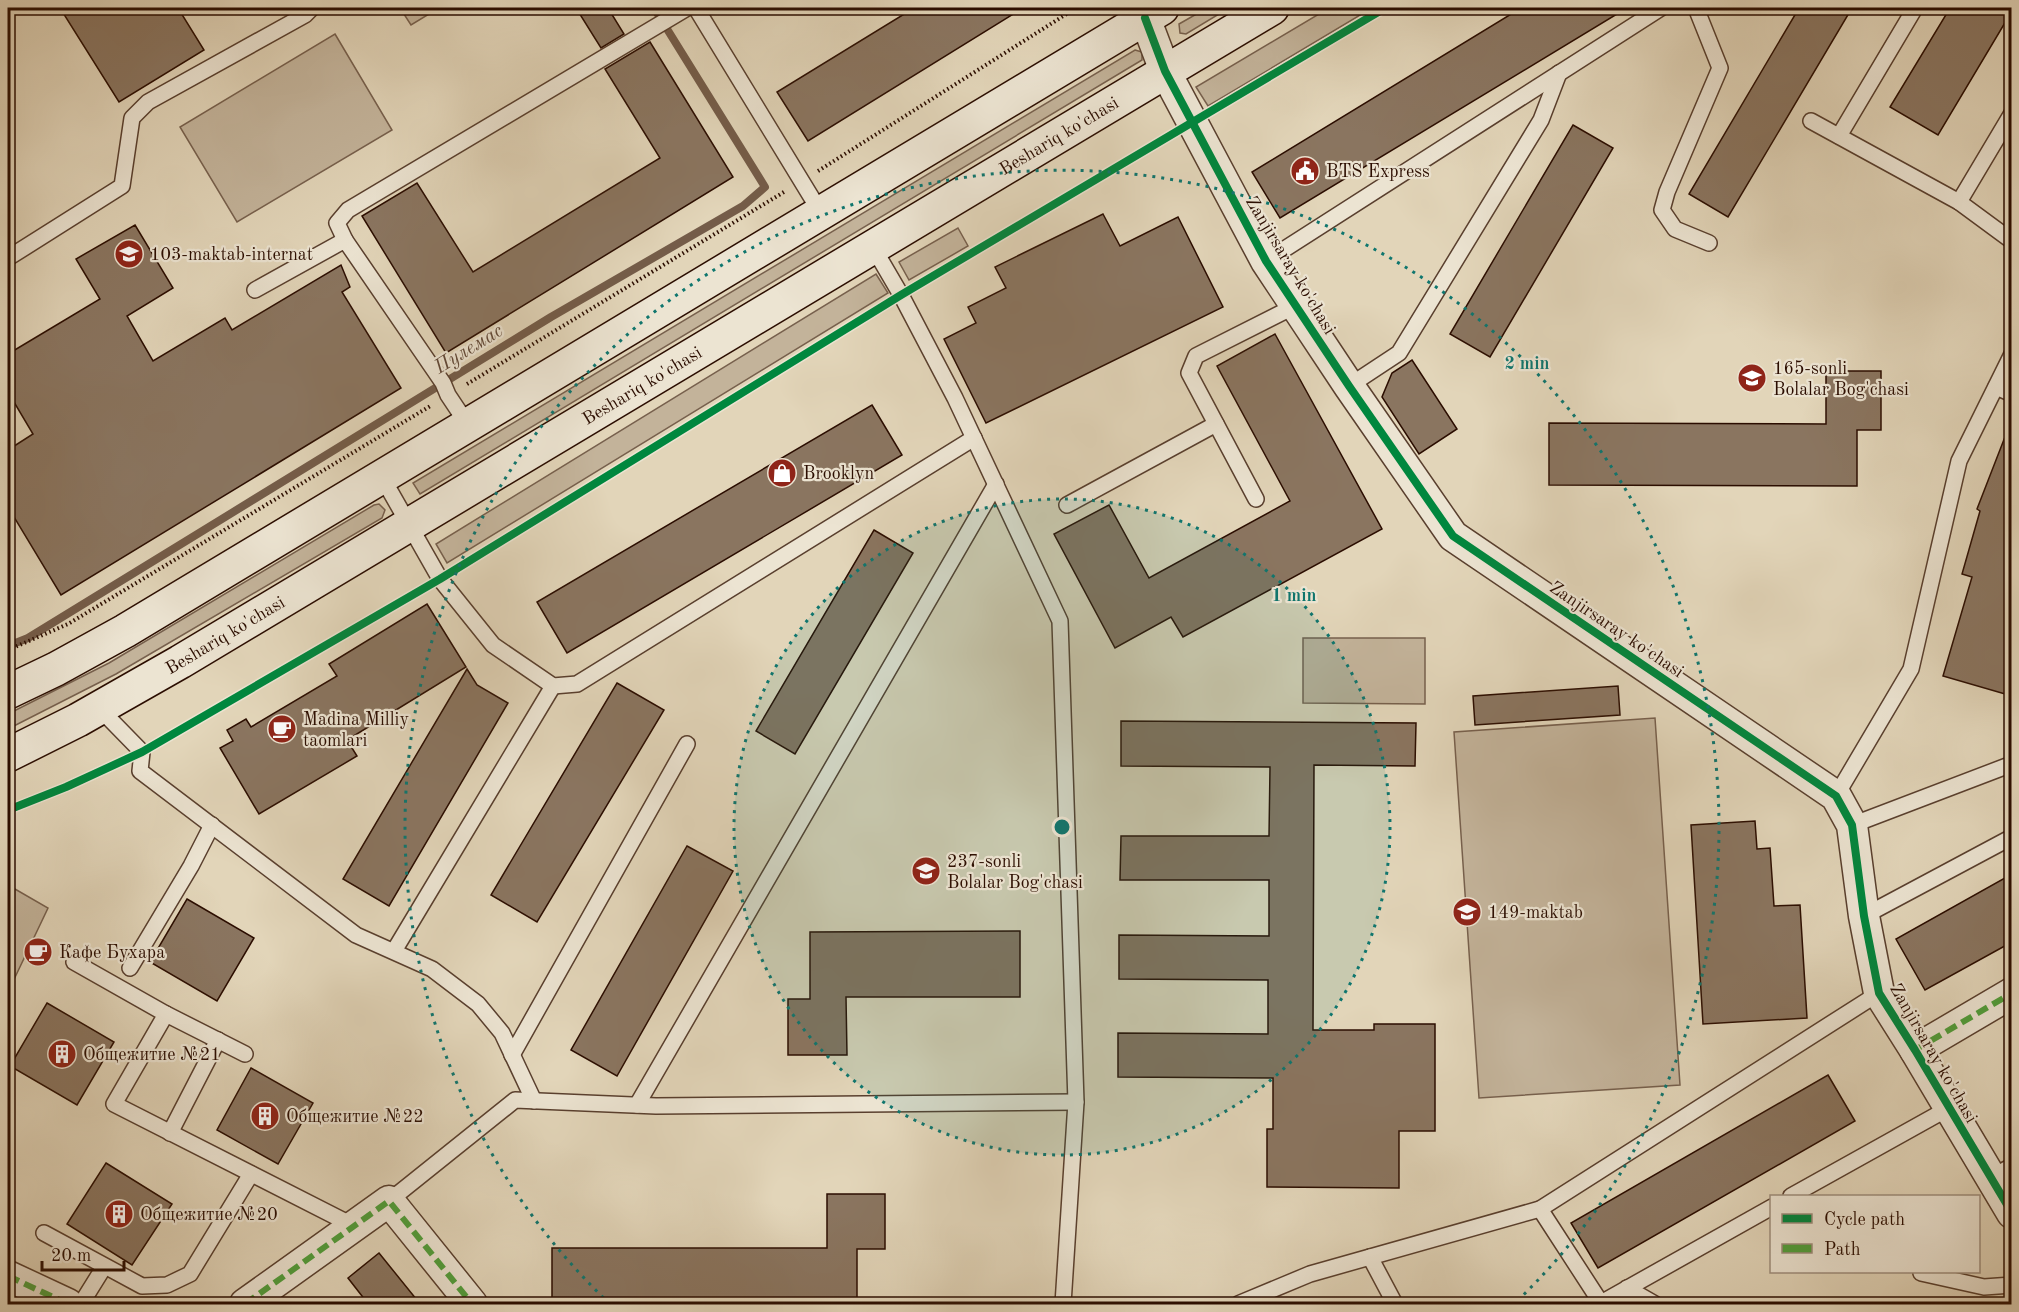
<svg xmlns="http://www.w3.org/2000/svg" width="2019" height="1312" viewBox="0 0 2019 1312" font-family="'Old Standard TT',serif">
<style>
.green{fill:#c3b39a;stroke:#77604d;stroke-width:1.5}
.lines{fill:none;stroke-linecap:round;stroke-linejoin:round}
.stream{stroke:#745c49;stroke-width:8}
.building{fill:#8a7560;stroke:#2b0d00;stroke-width:1.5}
.service-casing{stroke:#593f2e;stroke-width:18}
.minor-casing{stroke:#593f2e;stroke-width:33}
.secondary-casing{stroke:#2b0d00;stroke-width:36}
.path{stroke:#2b0d00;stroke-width:4;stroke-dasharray:1.5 3;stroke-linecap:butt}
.service{stroke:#ece4d2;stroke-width:15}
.minor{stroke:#ece4d2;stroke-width:30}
.secondary{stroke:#ece4d2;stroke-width:33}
.quiet{stroke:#519f3c;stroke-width:6;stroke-dasharray:12 6;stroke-linecap:butt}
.cycleway-casing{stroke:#ece4d2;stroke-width:11}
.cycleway{stroke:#00873e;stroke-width:8}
.ring{fill:none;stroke:#0f766e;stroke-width:3;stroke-dasharray:3 6}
.labels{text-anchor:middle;stroke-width:4.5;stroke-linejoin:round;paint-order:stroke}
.street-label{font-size:18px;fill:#2b0d00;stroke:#ece4d2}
.poi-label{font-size:18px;fill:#2b0d00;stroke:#ece4d2;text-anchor:start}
.water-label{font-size:20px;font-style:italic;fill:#614837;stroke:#ece4d2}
.centre{fill:#0f766e;stroke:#ece4d2;stroke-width:3}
.ring-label{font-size:18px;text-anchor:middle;font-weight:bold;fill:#0f766e;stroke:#ece4d2;stroke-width:4.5;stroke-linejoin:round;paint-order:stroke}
</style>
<rect width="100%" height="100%" fill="#e2d5b9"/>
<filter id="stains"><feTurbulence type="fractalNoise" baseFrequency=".00333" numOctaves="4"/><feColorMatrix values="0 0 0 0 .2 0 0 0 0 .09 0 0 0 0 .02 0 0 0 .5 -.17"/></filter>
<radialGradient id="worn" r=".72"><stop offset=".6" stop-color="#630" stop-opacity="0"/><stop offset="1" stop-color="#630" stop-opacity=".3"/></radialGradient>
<!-- green -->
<g class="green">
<polygon points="400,8 439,8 411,25"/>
<polygon points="1207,8 1229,8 1186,34 1180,33 1179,24"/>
<polygon points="1329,8 1372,8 1208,106 1196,87"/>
<polygon points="335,34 392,130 237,222 180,127"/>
<polygon points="1135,50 1142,52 1142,60 420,494 413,483"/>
<polygon points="958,228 968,246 909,280 899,262"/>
<polygon points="876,274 888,293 447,563 436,544"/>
<polygon points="379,504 385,510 382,518 116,674 8,729 8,714 109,663 374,505"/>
<polygon points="1303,638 1425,638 1425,704 1303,703"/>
<polygon points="1655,718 1680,1085 1479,1098 1454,732"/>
<polygon points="8,885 48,908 8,992"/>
</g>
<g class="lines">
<!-- stream -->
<polyline class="stream" points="8,646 28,638 551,317 743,206 765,187 654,8"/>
</g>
<!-- building -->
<g class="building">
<polygon points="60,8 178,8 204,50 119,102"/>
<polygon points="576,8 608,8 624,34 601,48"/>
<polygon points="914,8 1023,8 808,141 777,92"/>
<polygon points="1521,8 1627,8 1280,218 1252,172"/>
<polygon points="1799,8 1852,8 1728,217 1689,194"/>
<polygon points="1950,8 2012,8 2012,11 1938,135 1890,107"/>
<polygon points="650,42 733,177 446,353 362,216 417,183 473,272 660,158 605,69"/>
<polygon points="1573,125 1613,148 1490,357 1450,334"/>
<polygon points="1103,214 1120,246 1178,217 1223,307 986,423 944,339 976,323 968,307 1006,288 995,267"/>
<polygon points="135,225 173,288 127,316 153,361 225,318 232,330 341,265 350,287 342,292 401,388 61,595 8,507 8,450 33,434 8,392 8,354 100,299 76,259"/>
<polygon points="1275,334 1382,529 1183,637 1171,617 1115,648 1054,534 1109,505 1149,578 1290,501 1217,366"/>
<polygon points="1412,360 1457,429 1419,454 1382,397 1392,373"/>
<polygon points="1826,371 1881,371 1881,430 1857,430 1857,486 1549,485 1549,423 1826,424"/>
<polygon points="872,405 902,455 567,653 537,602"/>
<polygon points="2010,424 2012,424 2012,696 1943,676 1972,577 1962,574 1980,511 1977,509"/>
<polygon points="874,530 913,553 795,754 756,731"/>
<polygon points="427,604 466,667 347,740 357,756 259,814 220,748 233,741 227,730 246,719 251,727 337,676 329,664"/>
<polygon points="467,669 477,685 508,703 389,906 343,879"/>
<polygon points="617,683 664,710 537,922 491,895"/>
<polygon points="1618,686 1620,715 1475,725 1473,696"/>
<polygon points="1121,721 1416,723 1415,766 1314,765 1313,1030 1374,1030 1374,1024 1435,1024 1435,1131 1399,1131 1399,1188 1267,1187 1267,1129 1273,1129 1273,1078 1118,1077 1118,1033 1268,1034 1268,980 1119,979 1119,935 1269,936 1269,880 1120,880 1121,836 1269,836 1270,767 1121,766"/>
<polygon points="1755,821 1757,849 1770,848 1774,906 1800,905 1807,1018 1703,1024 1691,825"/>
<polygon points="687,846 733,871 617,1076 571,1050"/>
<polygon points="2012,874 2012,942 1925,990 1896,939"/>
<polygon points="187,899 254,938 217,1001 150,962"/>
<polygon points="1020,931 1020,997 846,997 847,1055 788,1055 788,999 810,999 810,932"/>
<polygon points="47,1003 114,1042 77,1105 10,1066"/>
<polygon points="251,1068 313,1103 278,1164 217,1130"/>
<polygon points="1828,1075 1855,1121 1598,1268 1571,1223"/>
<polygon points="106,1163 172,1204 132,1265 67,1224"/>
<polygon points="827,1194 885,1194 885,1249 857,1249 857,1305 552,1305 552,1248 827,1248"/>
<polygon points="379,1253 421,1305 369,1305 348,1278"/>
</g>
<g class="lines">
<!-- service casing -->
<g class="service-casing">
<g id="service">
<polyline points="696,8 821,213"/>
<polyline points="1696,8 1720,68 1667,192 1662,210 1675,229 1709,243"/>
<polyline points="1811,121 1959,202 2012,241"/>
<polyline points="1839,136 1915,8"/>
<polyline points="1959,202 2012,113"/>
<polyline points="345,240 337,223 348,210 687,8"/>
<polyline points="873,247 901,295 955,398 1060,621 1076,1102 1063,1304"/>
<polyline points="8,258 122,186 132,118 148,102 305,15 312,8"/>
<polyline points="1266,261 1661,8"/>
<polyline points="255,290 345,240 443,383 448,395 468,425"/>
<polyline points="1349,386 1399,353 1541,120 1559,73"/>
<polyline points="1996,387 2012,394"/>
<polyline points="382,477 440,579 493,645 553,686 577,684 974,438"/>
<polyline points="1256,499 1189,373 1196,356 1295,306"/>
<polyline points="1067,505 1216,424"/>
<polyline points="99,708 142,752 140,771 356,935 432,969 478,1004 502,1033 534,1101"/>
<polyline points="1836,796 1911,669 1959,461 2012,354"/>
<polyline points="1852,825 2012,764"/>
<polyline points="1864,916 2012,837"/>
<polyline points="394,951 553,686"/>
<polyline points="74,962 166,1014 114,1104 354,1226"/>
<polyline points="130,968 191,866 212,825"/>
<polyline points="166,1014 245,1054"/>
<polyline points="512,1055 687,744"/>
<polyline points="637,1105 996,484"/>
<polyline points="170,1133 218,1040"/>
<polyline points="1990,1178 2012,1166"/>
<polyline points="1791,1196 1949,1108"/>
<polyline points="389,1201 515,1100 656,1106 1076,1102"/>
<polyline points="1540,1209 1601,1303 1772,1207"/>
<polyline points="44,1233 142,1286 167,1285 190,1274 251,1174"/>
<polyline points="1370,1257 1395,1304"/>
<polyline points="1921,1273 1984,1287 2012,1285"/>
<polyline points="1627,1288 1655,1304"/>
<polyline points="81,1304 104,1267"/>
<polyline points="1238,1304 1310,1274 1540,1209 1879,993"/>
</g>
</g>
<!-- minor casing -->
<g class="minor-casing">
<g id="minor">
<polyline points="1145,18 1165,71 1266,261 1349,386 1453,536 1836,796 1852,825 1864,916 1879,993 1915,1050 2012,1213"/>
<polyline points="1915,1050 2012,993"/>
<polyline points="8,1276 68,1304"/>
<polyline points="245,1304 389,1201 472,1304"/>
</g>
</g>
<!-- secondary casing -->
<g class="secondary-casing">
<g id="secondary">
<polyline points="8,692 56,669 125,631 1162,8"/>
<path id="s1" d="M 8,755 L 78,720 L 180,662 L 1272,8"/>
</g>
</g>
<!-- path -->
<g class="path">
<polyline points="1216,108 1385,8"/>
<polyline points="818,171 1076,8"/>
<polyline points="919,284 1168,137"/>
<polyline points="467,384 784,192"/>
<polyline points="456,569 884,305"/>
<polyline points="8,650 68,624 432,405"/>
<polyline points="159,743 422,589"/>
<polyline points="8,810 66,787 120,763"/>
</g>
<!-- service -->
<use href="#service" class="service"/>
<!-- minor -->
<use href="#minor" class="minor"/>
<!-- secondary -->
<use href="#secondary" class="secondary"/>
<!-- quiet -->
<g class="quiet">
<polyline points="1915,1050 2012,993"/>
<polyline points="8,1276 68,1304"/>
<polyline points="245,1304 389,1201 472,1304"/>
</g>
<!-- cycleway casing -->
<g class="cycleway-casing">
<g id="cycleway">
<polyline points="1145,18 1165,71 1266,261 1349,386 1453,536 1836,796 1852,825 1864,916 1879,993 1915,1050 2012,1213"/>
<polyline points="8,810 66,787 142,752 440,579 901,295 1385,8"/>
</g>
</g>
<!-- cycleway -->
<use href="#cycleway" class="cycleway"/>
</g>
<!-- distance rings -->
<circle cx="1062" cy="827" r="328" fill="#0f766e" fill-opacity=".12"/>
<g class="ring">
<circle cx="1062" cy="827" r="328"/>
<path d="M610 1304A657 657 0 1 1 1514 1304"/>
</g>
<!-- icons -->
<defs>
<g id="civic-disc" transform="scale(1.5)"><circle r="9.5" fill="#8f2418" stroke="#ece4d2"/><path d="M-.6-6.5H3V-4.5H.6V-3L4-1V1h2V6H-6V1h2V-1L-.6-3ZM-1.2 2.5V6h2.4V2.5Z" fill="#fff"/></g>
<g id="school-disc" transform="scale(1.5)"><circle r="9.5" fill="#8f2418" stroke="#ece4d2"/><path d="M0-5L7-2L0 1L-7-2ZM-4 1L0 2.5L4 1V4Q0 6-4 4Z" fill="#fff"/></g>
<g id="shop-disc" transform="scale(1.5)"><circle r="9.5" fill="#8f2418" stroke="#ece4d2"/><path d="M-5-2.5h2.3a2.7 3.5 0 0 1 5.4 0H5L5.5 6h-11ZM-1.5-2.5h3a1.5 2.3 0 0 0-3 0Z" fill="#fff"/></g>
<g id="cafe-disc" transform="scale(1.5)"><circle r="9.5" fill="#8f2418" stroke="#ece4d2"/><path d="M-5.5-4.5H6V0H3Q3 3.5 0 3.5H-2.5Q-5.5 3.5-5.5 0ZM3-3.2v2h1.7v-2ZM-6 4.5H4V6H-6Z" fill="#fff"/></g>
<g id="building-disc" transform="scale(1.5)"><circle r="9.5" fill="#8f2418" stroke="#ece4d2"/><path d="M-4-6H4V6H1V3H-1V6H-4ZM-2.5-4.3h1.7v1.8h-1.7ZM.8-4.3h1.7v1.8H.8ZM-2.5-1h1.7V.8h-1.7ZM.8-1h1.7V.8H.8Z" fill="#fff"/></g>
</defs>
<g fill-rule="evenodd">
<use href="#civic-disc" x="1305" y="171"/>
<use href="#school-disc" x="129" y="254"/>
<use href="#school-disc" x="1752" y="378"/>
<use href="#shop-disc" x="782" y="473"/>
<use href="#cafe-disc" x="282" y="729"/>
<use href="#school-disc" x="926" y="871"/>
<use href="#school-disc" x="1467" y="912"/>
<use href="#cafe-disc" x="38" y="952"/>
<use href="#building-disc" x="62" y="1054"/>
<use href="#building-disc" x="265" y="1116"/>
<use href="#building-disc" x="119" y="1214"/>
</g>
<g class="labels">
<!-- street labels -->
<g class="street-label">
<text dy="6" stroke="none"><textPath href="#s1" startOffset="1220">Beshariq ko'chasi</textPath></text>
<text transform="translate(1291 265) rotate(59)" y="6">Zanjirsaray ko'chasi</text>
<text dy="6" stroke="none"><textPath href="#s1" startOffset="734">Beshariq ko'chasi</textPath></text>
<text transform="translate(1617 629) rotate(34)" y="6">Zanjirsaray ko'chasi</text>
<text dy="6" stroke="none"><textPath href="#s1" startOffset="248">Beshariq ko'chasi</textPath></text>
<text transform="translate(1934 1053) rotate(60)" y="6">Zanjirsaray ko'chasi</text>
</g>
<!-- poi labels -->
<g class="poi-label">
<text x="1326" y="177">BTS Express</text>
<text x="150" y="260">103-maktab-internat</text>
<text x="1773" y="374">165-sonli<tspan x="1773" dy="21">Bolalar Bog'chasi</tspan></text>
<text x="803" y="479">Brooklyn</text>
<text x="303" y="725">Madina Milliy<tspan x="303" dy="21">taomlari</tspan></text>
<text x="947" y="867">237-sonli<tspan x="947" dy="21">Bolalar Bog'chasi</tspan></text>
<text x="1488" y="918">149-maktab</text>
<text x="59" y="958">Кафе Бухара</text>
<text x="83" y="1060">Общежитие №21</text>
<text x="286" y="1122">Общежитие №22</text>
<text x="140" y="1220">Общежитие №20</text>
</g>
<!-- water labels -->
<g class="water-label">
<text transform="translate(468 348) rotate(-32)" y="7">Пулемас</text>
</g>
</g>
<circle cx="1062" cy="827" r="9" class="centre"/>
<g class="ring-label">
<text x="1527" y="369">2 min</text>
<text x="1294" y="601">1 min</text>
</g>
<!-- margin -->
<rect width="2019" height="1312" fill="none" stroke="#e2d5b9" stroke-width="30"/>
<rect x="9" y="9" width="2001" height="1294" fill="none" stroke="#2b0d00" stroke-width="3"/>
<rect x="15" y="15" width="1989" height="1282" fill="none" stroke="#2b0d00" stroke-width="1.5"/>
<!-- legend -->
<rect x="1770" y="1195" width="210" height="78" fill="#ece4d2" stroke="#9f8e7e" stroke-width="1.5"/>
<rect x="1782" y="1214" width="30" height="9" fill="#00873e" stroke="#9f8e7e" stroke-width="1.5"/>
<text x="1824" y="1225" font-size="18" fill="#2b0d00">Cycle path</text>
<rect x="1782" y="1244" width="30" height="9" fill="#519f3c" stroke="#9f8e7e" stroke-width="1.5"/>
<text x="1824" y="1255" font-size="18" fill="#2b0d00">Path</text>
<!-- scale -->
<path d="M42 1261v9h82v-9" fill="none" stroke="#2b0d00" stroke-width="3"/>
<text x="51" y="1261" font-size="18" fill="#2b0d00" stroke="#ece4d2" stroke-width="4.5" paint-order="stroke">20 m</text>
<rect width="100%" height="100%" filter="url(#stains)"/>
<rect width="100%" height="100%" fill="url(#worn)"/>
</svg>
